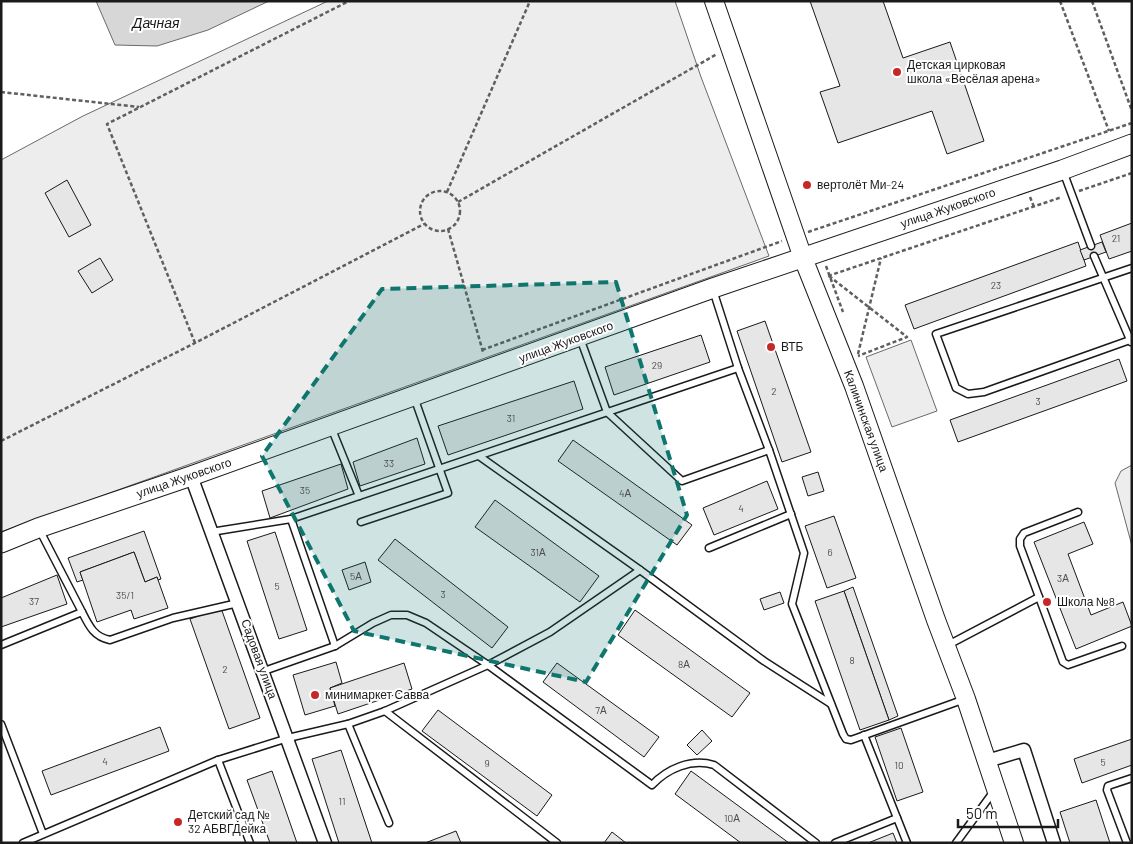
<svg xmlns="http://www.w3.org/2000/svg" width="1133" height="844" viewBox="0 0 1133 844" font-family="Barlow,sans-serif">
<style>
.green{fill:#ededed;stroke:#6a6a6a}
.water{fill:#d7d7d7;stroke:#6a6a6a}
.building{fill:#e6e6e6;stroke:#1a1a1a}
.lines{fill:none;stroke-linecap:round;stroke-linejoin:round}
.lane-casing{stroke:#1a1a1a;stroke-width:9}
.street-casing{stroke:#1a1a1a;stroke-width:15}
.secondary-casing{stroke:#1a1a1a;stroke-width:20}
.primary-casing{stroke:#1a1a1a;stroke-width:21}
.path{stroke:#5f5f5f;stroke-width:2.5;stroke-dasharray:4 2.5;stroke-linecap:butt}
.lane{stroke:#fff;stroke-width:6}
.street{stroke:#fff;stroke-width:12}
.secondary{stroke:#fff;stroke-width:18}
.primary{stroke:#fff;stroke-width:19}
.marked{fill:#0f766e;fill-opacity:0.2;stroke:#0f766e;stroke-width:4;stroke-dasharray:10 6;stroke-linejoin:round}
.poi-dot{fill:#c62828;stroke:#fff;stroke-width:2}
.labels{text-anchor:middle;stroke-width:4;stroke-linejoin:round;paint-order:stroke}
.number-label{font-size:10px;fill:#4d4d4d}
.poi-label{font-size:12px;fill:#1a1a1a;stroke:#fff;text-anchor:start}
.street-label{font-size:12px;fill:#1a1a1a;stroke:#fff}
.water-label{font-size:14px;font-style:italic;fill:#1a1a1a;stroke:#fff}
</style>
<rect width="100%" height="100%" fill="#fff"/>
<!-- green -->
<g class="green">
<polygon points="328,1 675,1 701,77 769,256 1,532 1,160 83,116"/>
<polygon points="911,340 937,411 892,427 866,357"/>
<polygon points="1132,465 1132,546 1115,483 1121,471"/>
</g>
<!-- water -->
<polygon class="water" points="96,1 269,1 208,30 157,46 115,45"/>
<!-- building -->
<g class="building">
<polygon points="810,1 883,1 903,58 950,42 984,141 947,154 932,111 838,143 820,92 840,86"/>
<polygon points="67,180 91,225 69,237 45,193"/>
<polygon points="1132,223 1132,251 1109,259 1100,235"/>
<polygon points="1078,242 1086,266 914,329 905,305"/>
<polygon points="1102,242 1106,252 1084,260 1080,250"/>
<polygon points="100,258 113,280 92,293 78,271"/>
<polygon points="765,321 811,452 782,462 737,331"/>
<polygon points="701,335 710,362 614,395 605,367"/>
<polygon points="1119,359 1127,381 958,442 950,420"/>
<polygon points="574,381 583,409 448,455 438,426"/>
<polygon points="417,438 425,464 360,486 353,462"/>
<polygon points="573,440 692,525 677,545 558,461"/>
<polygon points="341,464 348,489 270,518 262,491"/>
<polygon points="818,472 824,491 808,496 802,477"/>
<polygon points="767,481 778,509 714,535 703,508"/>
<polygon points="495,500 599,576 580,602 475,527"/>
<polygon points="834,516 856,578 827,588 805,526"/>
<polygon points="1084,522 1093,544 1068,554 1091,615 1123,602 1132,626 1076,649 1034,542"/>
<polygon points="144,531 161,579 158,580 157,577 145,582 134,552 80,572 83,580 77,582 68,558"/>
<polygon points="275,532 307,630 279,639 247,541"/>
<polygon points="395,539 508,627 492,648 378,560"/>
<polygon points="134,552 145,582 157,577 168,608 134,619 131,610 97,622 80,572"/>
<polygon points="365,562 371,582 349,590 342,570"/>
<polygon points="57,575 67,604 1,627 1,598"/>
<polygon points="853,587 898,716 889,720 844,591"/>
<polygon points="844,591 889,720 860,730 815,601"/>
<polygon points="780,592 784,603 764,610 760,599"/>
<polygon points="221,608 260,718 229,729 190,619"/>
<polygon points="635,610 750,693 732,717 618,635"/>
<polygon points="336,662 342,683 330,688 335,706 305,715 293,675"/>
<polygon points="404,663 412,689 338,714 330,688"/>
<polygon points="557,663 659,737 644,757 543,682"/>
<polygon points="438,710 552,795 537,816 422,731"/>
<polygon points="160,727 169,751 51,795 42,771"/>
<polygon points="901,728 923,792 897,801 875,737"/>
<polygon points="702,730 712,741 697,755 687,745"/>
<polygon points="1132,739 1132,765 1082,783 1074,759"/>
<polygon points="341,750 372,843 339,843 312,759"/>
<polygon points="272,771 297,843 270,843 247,780"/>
<polygon points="691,771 789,843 741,843 675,794"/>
<polygon points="1096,800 1110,843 1070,843 1060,812"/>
<polygon points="456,831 461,843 425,843"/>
<polygon points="612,832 626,843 604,843"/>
<polygon points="893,833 897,843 868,843"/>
</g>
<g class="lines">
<!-- lane casing -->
<g class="lane-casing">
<g id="lane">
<polyline points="1063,171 1091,246"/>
<polyline points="1094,256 1131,342"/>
<polyline points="713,290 738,368 769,450 804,553 792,604 843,734 846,739 851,740 965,699"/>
<polyline points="580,338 607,412 682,481 769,450"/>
<polyline points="1130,340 984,392 968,394 956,388 936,334 1132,268"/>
<polyline points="331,427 359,496"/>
<polyline points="479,456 640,570 764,661 831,704"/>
<polyline points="291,519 335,646"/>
<polyline points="361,522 448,493 414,397"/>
<polyline points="39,529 82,612"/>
<polyline points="211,532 291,519 738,368"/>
<polyline points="709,548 791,514"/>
<polyline points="1039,597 1020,546 1020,539 1024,533 1078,512"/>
<path d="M 1,645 L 82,612 C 89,626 94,637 110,640 L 173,618 L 238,603"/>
<polyline points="948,645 1039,597 1063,662 1068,665 1122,646"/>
<path d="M 264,671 L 335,646 L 373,623 L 391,615 L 407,615 L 426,623 L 488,665 L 652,785 C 667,769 691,758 714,765 L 816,843"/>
<polyline points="385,711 557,843"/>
<polyline points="1,724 43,834"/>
<polyline points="348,724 389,823"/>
<polyline points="864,735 907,843"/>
<polyline points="218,760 250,843"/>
<polyline points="23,843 218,760 288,738 348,724 385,711 488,665 550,632 640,570"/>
<polyline points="835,843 897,818"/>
<polyline points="956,843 994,791"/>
<polyline points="1127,843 1107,790 1108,786 1132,778"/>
</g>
</g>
<!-- street casing -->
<g class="street-casing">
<g id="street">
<polyline points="191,476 325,843"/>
<polyline points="987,761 1024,750 1054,843"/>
</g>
</g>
<!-- secondary casing -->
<g class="secondary-casing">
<polyline id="secondary" points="714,1 803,258 854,386 936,620 966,699 1014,843"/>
</g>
<!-- primary casing -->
<g class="primary-casing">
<polyline id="primary" points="1,543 38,528 191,476 713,288 1062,170 1132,144"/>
</g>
<!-- path -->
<g class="path">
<polyline points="1060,1 1109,131"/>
<polyline points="1092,1 1132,111"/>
<polyline points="1,92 139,107"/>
<circle cx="440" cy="211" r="20"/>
<polyline points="1079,191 1132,173"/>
<polyline points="447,192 530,1"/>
<polyline points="1030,197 1034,207"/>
<polyline points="458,202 717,54"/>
<polyline points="448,229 483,352"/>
<polyline points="808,232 1132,123"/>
<polyline points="826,266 843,312"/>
<polyline points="828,276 1062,197"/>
<polyline points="829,276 907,337 858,356"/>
<polyline points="195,343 107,124 349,1"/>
<polyline points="482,350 782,241"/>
<polyline points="858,354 881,258"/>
<polyline points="1,441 195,343 424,224"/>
</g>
<!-- lane -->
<use href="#lane" class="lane"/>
<!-- street -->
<use href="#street" class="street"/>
<!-- secondary -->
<use href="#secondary" class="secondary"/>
<!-- primary -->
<use href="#primary" class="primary"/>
</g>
<!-- marked area -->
<path class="marked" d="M 616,282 L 687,515 L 586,682 L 354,631 L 262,456 L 382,289 Z"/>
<!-- markers -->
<g class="poi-dot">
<circle cx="897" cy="72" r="5"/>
<circle cx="807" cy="185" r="5"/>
<circle cx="771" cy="347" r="5"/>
<circle cx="1047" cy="602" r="5"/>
<circle cx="315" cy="695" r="5"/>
<circle cx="178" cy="822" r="5"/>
</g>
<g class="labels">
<!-- number labels -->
<g class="number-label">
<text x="1116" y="242">21</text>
<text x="996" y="289">23</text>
<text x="657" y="369">29</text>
<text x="774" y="395">2</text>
<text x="1038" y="405">3</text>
<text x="511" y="422">31</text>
<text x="389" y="467">33</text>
<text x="305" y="494">35</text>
<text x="625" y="497">4А</text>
<text x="741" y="512">4</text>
<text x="538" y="556">31А</text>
<text x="830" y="556">6</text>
<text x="356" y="580">5А</text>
<text x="1063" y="582">3А</text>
<text x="277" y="590">5</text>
<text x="443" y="598">3</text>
<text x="125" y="599">35/1</text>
<text x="34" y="605">37</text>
<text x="852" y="664">8</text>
<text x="684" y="668">8А</text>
<text x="225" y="673">2</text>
<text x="601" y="714">7А</text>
<text x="105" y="765">4</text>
<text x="1103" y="766">5</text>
<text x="487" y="767">9</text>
<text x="899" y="769">10</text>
<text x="342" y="805">11</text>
<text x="732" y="822">10А</text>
</g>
<!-- poi labels -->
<g class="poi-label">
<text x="907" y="69">Детская цирковая<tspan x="907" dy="14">школа «Весёлая арена»</tspan></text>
<text x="817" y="189">вертолёт Ми-24</text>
<text x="781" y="351">ВТБ</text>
<text x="1057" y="606">Школа №8</text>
<text x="325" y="699">минимаркет Савва</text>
<text x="188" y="819">Детский сад №<tspan x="188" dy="14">32 АБВГДейка</tspan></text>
</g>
<!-- street labels -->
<g class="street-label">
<text transform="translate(948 208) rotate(-19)" y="4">улица Жуковского</text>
<text transform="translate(566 342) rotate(-20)" y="4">улица Жуковского</text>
<text transform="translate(866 421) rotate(70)" y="4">Калининская улица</text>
<text transform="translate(184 478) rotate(-19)" y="4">улица Жуковского</text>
<text transform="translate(259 659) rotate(70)" y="4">Садовая улица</text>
</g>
<!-- water labels -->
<g class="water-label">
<text x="156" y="28">Дачная</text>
</g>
</g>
<!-- border -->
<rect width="1133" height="844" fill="none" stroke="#1a1a1a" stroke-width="5"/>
<!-- scale -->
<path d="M958 819v8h100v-8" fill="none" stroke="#1a1a1a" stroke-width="2.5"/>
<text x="966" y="819" font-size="15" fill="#1a1a1a" stroke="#ffffff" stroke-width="4" paint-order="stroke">50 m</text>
</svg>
